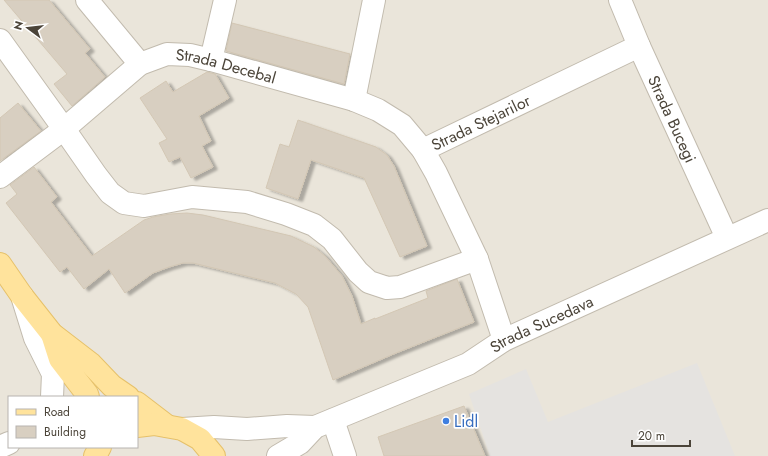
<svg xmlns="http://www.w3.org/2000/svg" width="768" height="456" viewBox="0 0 768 456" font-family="Jost,sans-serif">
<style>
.residential{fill:#eae5da;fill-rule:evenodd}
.parking{fill:#e5e3e0}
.building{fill:#d8cfc1;stroke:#d3c7b4;filter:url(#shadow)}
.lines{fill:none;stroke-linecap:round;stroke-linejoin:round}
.minor-casing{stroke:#c2bbae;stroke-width:24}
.major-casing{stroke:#e6c16a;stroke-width:24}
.minor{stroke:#fff;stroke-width:22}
.major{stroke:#ffe39c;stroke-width:22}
.shop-dot{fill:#3f7fe0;stroke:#fff;stroke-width:1.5}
.labels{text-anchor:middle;stroke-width:3.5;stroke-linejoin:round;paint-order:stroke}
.street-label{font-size:16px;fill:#4b4439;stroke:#fff}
.shop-label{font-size:16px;fill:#366cbe;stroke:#fff;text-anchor:start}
</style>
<defs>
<filter id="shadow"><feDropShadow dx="4.5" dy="2.5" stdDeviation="1" flood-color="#0004"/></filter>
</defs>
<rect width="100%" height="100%" fill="#f6f3ec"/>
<!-- residential -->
<path class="residential" d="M 0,0 L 768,0 L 768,456 L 0,456 ZM 9,397 L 137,397 L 137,447 L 9,447 Z"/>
<!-- parking -->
<polygon class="parking" points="697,363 735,456 490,456 469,394 526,369 548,422"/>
<!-- building -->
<g class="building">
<polygon points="4,0 49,0 90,49 85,53 105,77 72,106 54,84 67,74"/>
<polygon points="232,23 350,54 344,84 226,51"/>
<polygon points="207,72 215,74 229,98 199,116 211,141 202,146 213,167 191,178 180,157 169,162 159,143 167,139 140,98 166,81 173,92"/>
<polygon points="18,103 41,131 0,161 0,118"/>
<polygon points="298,120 376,147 387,155 394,166 427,246 400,257 364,178 311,160 298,199 266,188 280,144 289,147"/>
<polygon points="34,167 57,197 51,202 92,256 144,220 153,217 170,214 187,213 203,215 291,236 314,247 325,256 342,276 352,296 361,324 375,318 375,319 428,298 426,291 457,279 474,322 396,353 333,380 308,307 296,294 275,283 193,263 183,263 169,267 153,273 125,293 109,269 84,289 67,267 60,272 6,203 17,194 10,185"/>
<polygon points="464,406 485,456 384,456 378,437"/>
</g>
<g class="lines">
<!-- minor casing -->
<g class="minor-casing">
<g id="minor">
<polyline points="87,0 140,64"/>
<path id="s1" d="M 620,0 L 639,46 L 727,238"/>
<polyline points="0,40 64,129 96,175 110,193 124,203 144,206 192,197 247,202 286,214 314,225 332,239 358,272 369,282 387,288 400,287 477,259"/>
<polyline points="211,60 225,0"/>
<polyline points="354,100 374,0"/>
<path id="s2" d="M 423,150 L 639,46"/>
<path id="s3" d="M 0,177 L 64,129 L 140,64 L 167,54 L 190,55 L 211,60 L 354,100 L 378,110 L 402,125 L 423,150 L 436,173 L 477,259 L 504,340"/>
<polyline points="22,296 35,338 53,374 52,397"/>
<polyline points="333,420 345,456"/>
<polyline points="182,429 214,427 247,429 287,426 315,427"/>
<polyline points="0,447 9,443"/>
<path id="s4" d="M 278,456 L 300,443 L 315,427 L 468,364 L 504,340 L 768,220"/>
</g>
</g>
<!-- major casing -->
<g class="major-casing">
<g id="major">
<polyline points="0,264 22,296 52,334 91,364 112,386 128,397"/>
<polyline points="52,334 60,359 87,394 88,397"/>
<polyline points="137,403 167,426"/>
<polyline points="137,426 154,424 182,429 200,439 214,456"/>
<polyline points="95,456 100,447"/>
</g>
</g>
<!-- minor -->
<use href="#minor" class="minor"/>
<!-- major -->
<use href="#major" class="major"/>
</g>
<!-- markers -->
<circle class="shop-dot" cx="446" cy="421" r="4"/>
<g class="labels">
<!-- street labels -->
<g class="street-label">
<text dy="6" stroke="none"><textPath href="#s3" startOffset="269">Strada Decebal</textPath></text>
<text dy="6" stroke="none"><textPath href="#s1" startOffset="130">Strada Bucegi</textPath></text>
<text dy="6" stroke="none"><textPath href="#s2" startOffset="64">Strada Stejarilor</textPath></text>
<text dy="6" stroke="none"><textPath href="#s4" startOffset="297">Strada Sucedava</textPath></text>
</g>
<!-- shop labels -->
<g class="shop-label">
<text x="454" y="427">Lidl</text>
</g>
</g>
<!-- legend -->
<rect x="8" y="396" width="130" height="52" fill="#ffffff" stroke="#b7b4b0"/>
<rect x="16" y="409" width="20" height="6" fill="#ffe39c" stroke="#b7b4b0"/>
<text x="44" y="416" font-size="12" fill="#4b4439">Road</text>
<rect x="16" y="426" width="20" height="12" fill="#d8cfc1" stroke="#b7b4b0"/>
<text x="44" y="436" font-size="12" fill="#4b4439">Building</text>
<!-- north arrow -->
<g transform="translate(28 28) rotate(285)" stroke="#ffffff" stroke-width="3" paint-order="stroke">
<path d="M0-3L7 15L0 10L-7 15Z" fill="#4b4439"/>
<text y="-6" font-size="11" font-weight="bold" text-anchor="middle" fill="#4b4439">N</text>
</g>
<!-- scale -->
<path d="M632 440v6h58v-6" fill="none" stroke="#4b4439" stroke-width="2"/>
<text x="638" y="440" font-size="12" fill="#4b4439" stroke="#ffffff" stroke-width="3" paint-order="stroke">20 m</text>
</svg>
